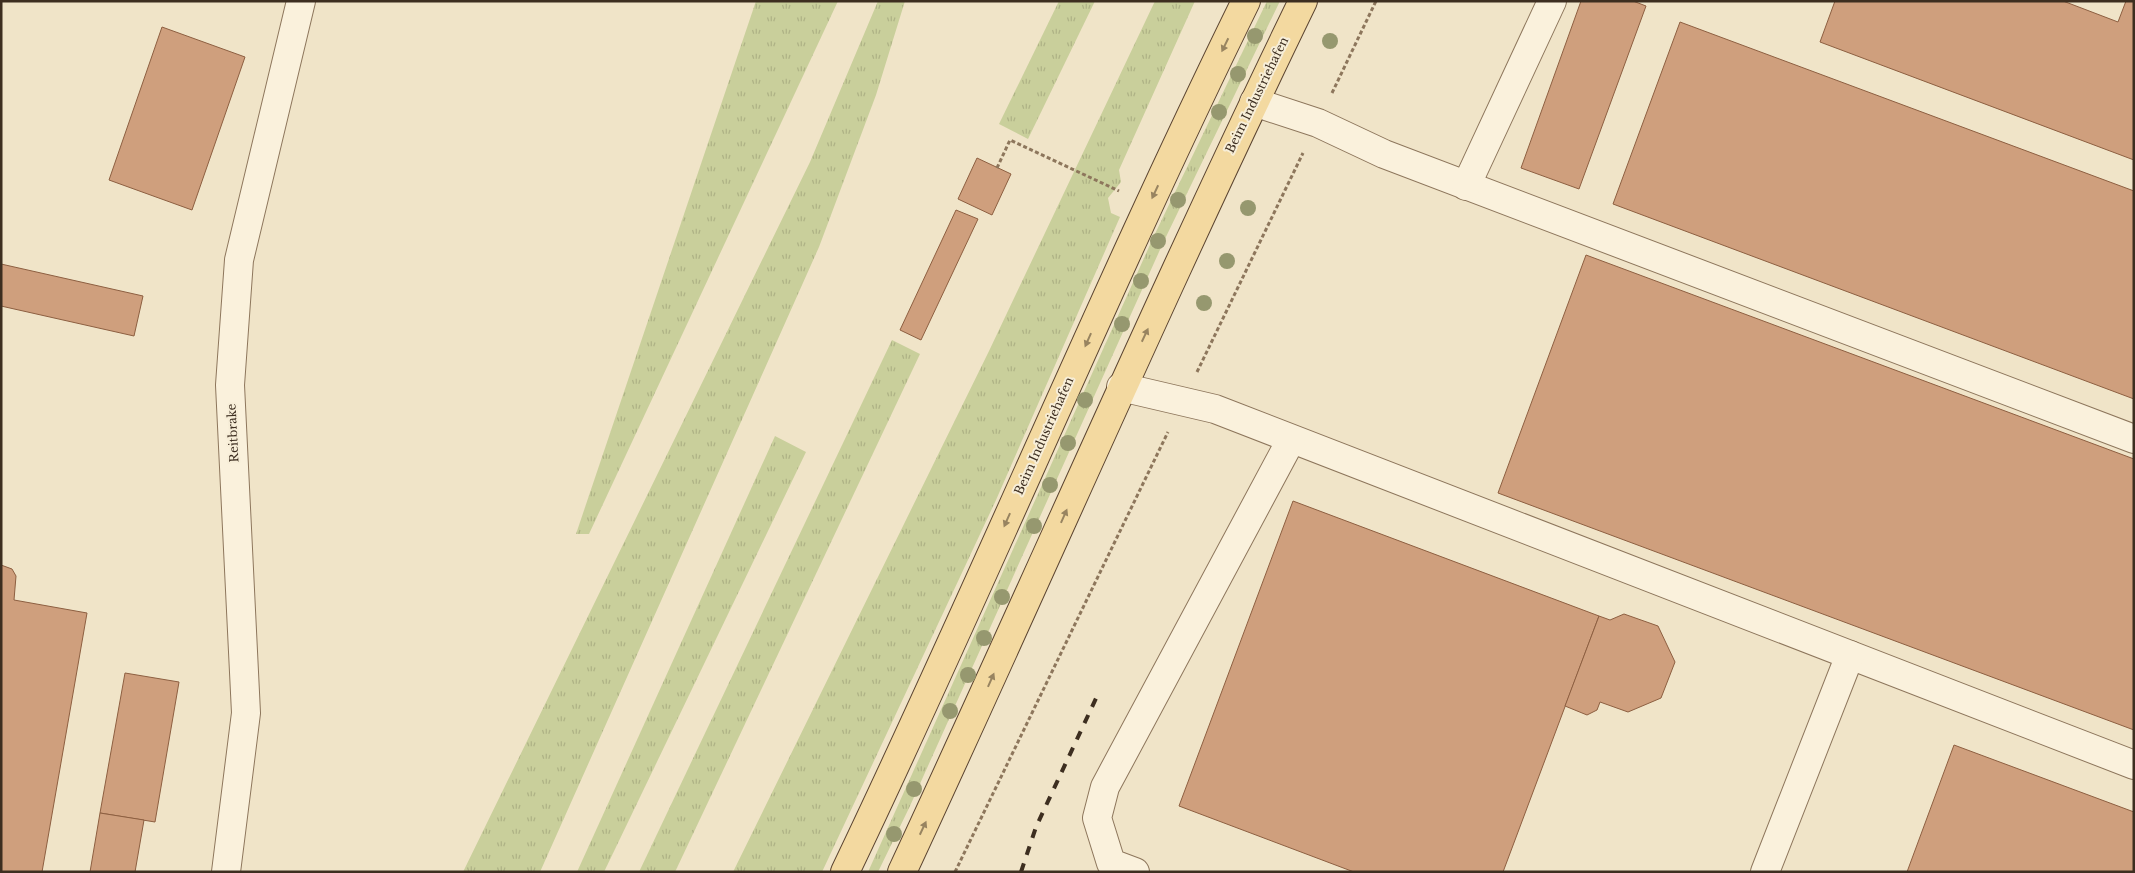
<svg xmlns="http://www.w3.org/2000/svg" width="2135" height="873" viewBox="0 0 2135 873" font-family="'Libre Baskerville',serif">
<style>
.grass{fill:url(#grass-tufts)}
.building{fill:#cf9f7d;stroke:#8d5f41}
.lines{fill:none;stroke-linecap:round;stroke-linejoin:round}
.minor-casing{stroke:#8d765c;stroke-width:30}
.major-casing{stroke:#5b4430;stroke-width:30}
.path{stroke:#8d765c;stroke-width:3;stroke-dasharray:4 2.5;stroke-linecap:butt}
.minor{stroke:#faf1dc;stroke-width:28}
.major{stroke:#f3d9a0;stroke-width:28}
.rail{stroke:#3d2e20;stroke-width:4;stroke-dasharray:9 9;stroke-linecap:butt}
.tree{fill:#96986f}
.oneway{fill:#988460}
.labels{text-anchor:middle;stroke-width:4;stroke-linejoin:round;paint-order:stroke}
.street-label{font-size:12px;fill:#3d2e20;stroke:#f7eed8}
</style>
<defs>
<pattern id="grass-tufts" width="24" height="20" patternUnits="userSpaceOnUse" patternTransform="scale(1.25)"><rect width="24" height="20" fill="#c9cf9b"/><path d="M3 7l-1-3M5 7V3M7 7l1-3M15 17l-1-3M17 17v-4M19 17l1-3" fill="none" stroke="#aeb285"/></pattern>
</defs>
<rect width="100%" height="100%" fill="#f0e4c8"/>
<!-- grass -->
<g class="grass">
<polygon points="756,1 838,1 589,534 576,534"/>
<polygon points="878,1 905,1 876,95 819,247 540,872 463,872 810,162"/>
<polygon points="1059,1 1095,1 1028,139 999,124"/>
<polygon points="1155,1 1195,1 1119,170 1121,182 1108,198 1111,213 1120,217 996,500 822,872 733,872 989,351"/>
<polygon points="1267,1 1280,1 1163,243 910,806 878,872 868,872 1153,238"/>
<polygon points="892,340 920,354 675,872 639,872"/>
<polygon points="775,436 806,452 604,872 577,872"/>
</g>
<!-- building -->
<g class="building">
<polygon points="1581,1 1633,1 1646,6 1579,189 1521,168"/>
<polygon points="1835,1 2063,1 2118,22 2126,1 2134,1 2134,160 1820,42"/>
<polygon points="1680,22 2134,191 2134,399 1613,204"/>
<polygon points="162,27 245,57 192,210 109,180"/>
<polygon points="977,158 1011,174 992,215 958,199"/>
<polygon points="956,210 978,219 921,340 900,330"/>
<polygon points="1586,255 2134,459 2134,730 1498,493"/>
<polygon points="1,264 143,296 134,336 1,306"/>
<polygon points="1293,501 1599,616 1503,872 1354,872 1179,806"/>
<polygon points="1,565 12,569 16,576 14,600 87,613 42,872 1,872"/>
<polygon points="1624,614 1658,626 1675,662 1661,698 1628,712 1600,702 1597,710 1587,715 1565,706 1599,616 1610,620"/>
<polygon points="125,673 179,682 155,822 100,813"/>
<polygon points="1954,745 2134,812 2134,872 1907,872"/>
<polygon points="100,813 144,820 135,872 90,872"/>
</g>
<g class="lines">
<!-- minor casing -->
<g class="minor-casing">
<g id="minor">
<polyline points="1254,102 1318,123 1384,154 2134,439"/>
<polyline points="1466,186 1552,1"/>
<polyline points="1121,387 1215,409 2134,765"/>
<polyline points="226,872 246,713 230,385 239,260 301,1"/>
<polyline points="1135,872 1111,863 1097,818 1105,787 1291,440"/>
<polyline points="1765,872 1850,655"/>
</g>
</g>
<!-- major casing -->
<g class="major-casing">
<g id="major">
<path d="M 845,872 C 983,584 1105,288 1246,1"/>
<path d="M 902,872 C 1037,582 1163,289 1303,1"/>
</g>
</g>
<!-- path -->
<g class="path">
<polyline points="1332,93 1376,1"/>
<polyline points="997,168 1010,140 1119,191"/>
<polyline points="1197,372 1303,153"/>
<polyline points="955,872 1168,432"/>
</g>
<!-- minor -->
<use href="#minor" class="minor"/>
<!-- major -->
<use href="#major" class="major"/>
<!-- rail -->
<polyline class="rail" points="1021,872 1036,827 1099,692"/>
</g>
<!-- trees -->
<g class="tree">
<circle cx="1255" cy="36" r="8"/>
<circle cx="1330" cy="41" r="8"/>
<circle cx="1238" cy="74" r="8"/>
<circle cx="1219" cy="112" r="8"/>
<circle cx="1178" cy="200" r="8"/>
<circle cx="1248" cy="208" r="8"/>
<circle cx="1158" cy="241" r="8"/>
<circle cx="1227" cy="261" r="8"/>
<circle cx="1141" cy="281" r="8"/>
<circle cx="1204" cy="303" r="8"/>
<circle cx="1122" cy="324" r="8"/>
<circle cx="1085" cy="400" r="8"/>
<circle cx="1068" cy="443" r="8"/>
<circle cx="1050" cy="485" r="8"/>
<circle cx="1034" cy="526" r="8"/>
<circle cx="1002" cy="597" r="8"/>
<circle cx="984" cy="638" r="8"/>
<circle cx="968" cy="675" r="8"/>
<circle cx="950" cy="711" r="8"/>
<circle cx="914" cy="789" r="8"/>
<circle cx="894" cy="834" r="8"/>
</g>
<!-- one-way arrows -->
<defs><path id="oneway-solid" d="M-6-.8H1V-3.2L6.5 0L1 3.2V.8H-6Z" transform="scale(1.25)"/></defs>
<g class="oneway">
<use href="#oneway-solid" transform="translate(1225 45) rotate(116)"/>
<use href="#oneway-solid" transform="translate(1155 192) rotate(115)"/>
<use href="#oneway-solid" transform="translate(1145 335) rotate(-65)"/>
<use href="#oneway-solid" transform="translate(1088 340) rotate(114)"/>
<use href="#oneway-solid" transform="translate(1064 516) rotate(-66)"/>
<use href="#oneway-solid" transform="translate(1007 520) rotate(114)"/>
<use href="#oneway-solid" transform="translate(991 680) rotate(-66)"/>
<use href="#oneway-solid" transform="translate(923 828) rotate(-65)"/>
</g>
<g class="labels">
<!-- street labels -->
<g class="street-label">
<text transform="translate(1257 95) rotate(-64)" y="4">Beim Industriehafen</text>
<text transform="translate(233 433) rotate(-93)" y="4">Reitbrake</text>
<text transform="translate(1044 436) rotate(-66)" y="4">Beim Industriehafen</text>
</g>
</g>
<!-- border -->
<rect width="2135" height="873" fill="none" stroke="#3d2e20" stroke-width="5"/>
</svg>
